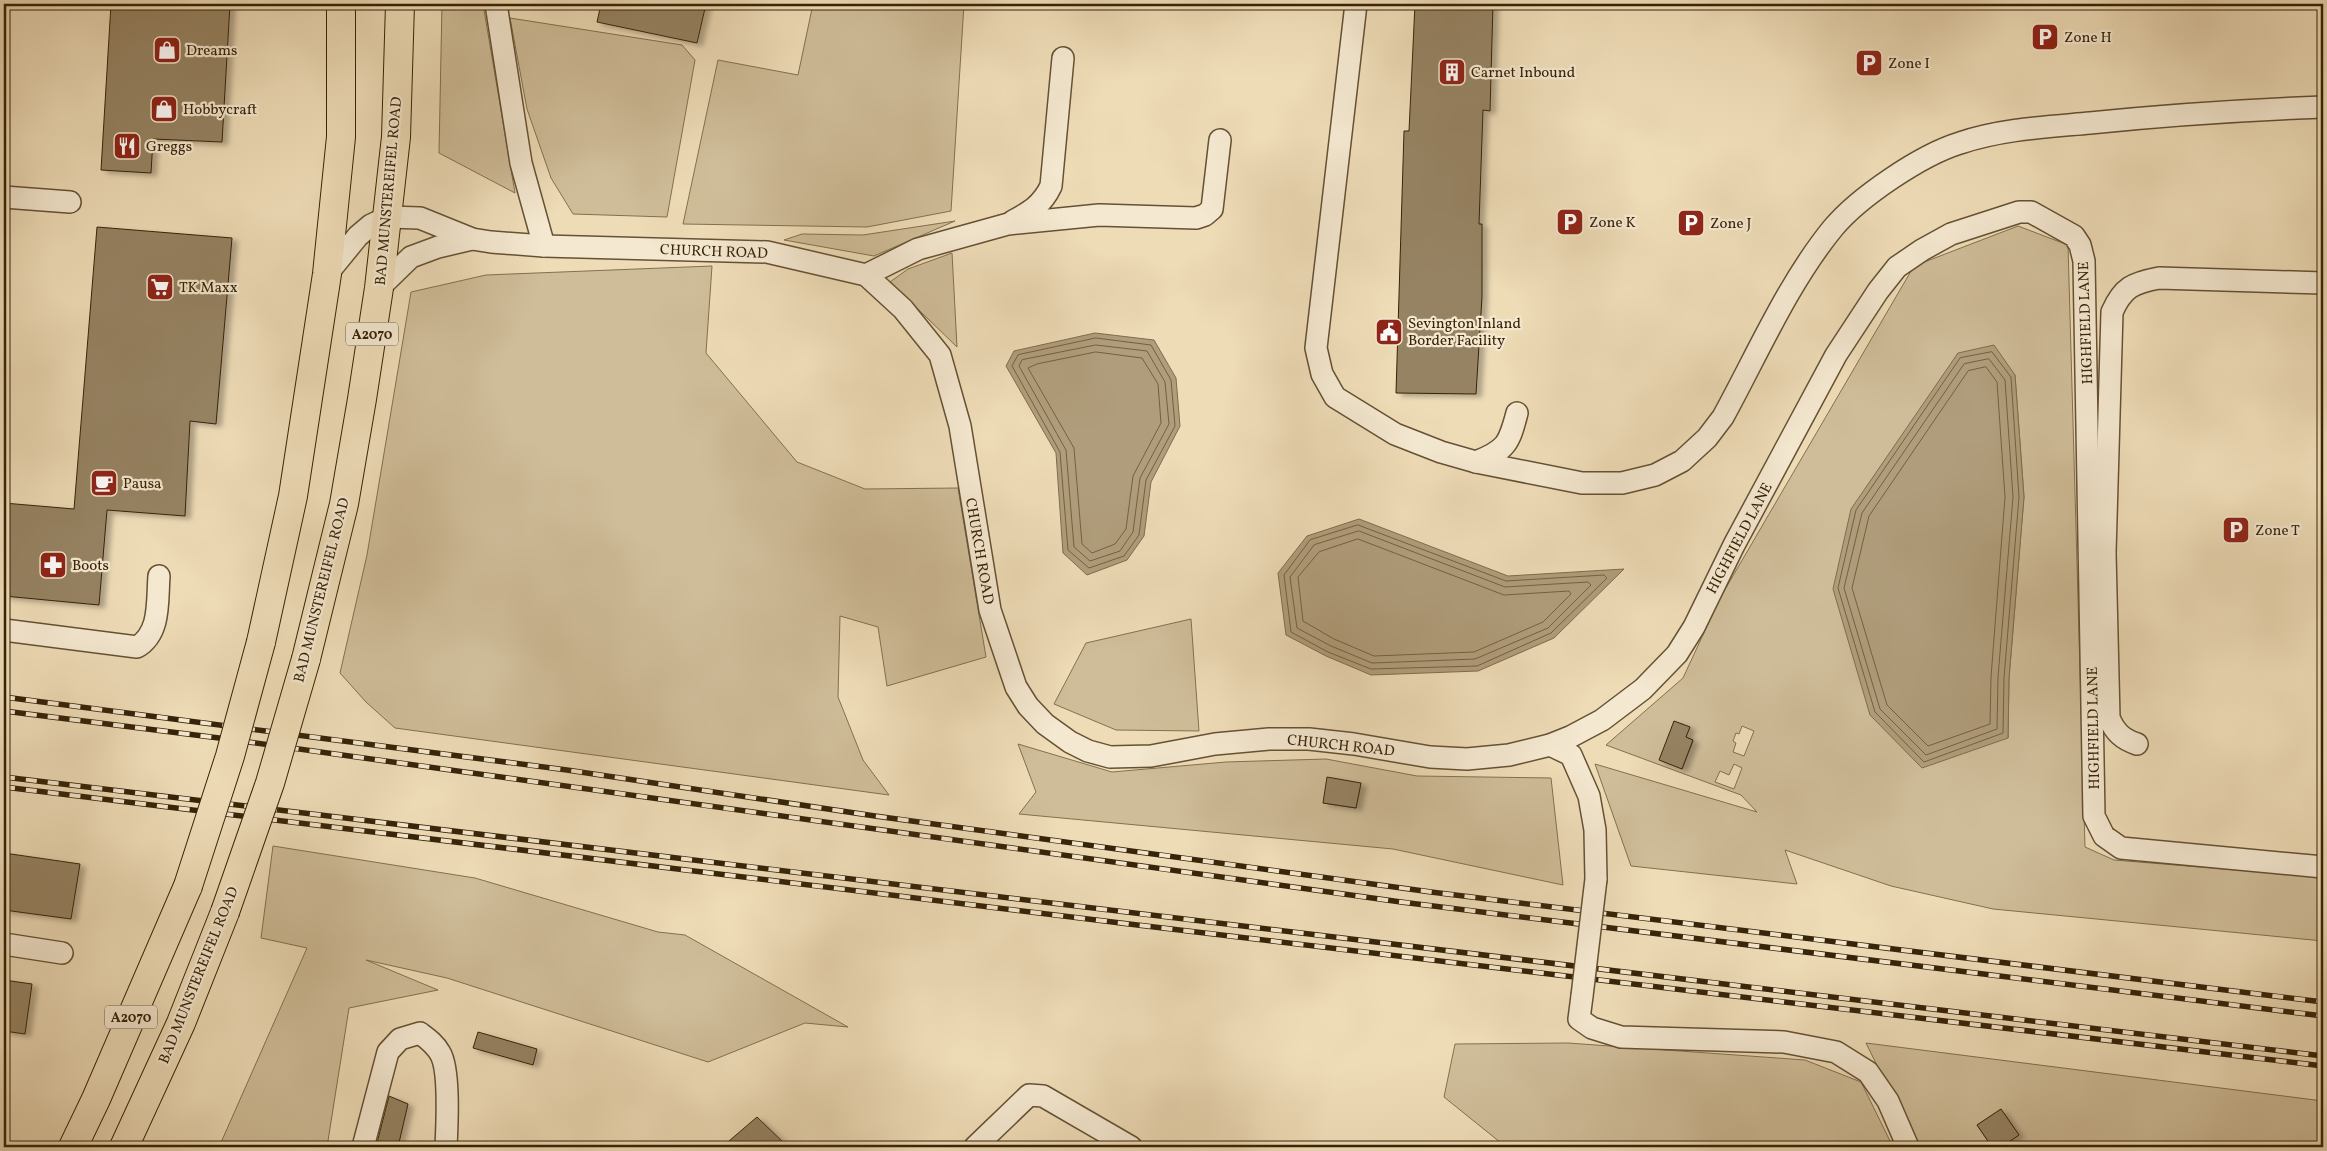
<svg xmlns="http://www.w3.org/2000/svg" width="2327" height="1151" viewBox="0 0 2327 1151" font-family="Vollkorn,serif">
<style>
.green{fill:#cfbd99;stroke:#837050;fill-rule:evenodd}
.water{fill:#b09d7b;stroke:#806c4d}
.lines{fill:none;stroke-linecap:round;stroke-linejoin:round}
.shore{stroke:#746041;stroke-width:1}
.building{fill:#968363;stroke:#372307;filter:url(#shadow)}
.minor-casing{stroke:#655133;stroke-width:24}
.highway-casing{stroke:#372307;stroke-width:30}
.minor{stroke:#f4e8d0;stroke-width:21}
.highway{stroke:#eedcb7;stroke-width:28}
.rail-casing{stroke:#372307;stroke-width:5.5}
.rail{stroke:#f4e8d0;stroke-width:4;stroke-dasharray:11;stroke-linecap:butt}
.minor-bridge-casing{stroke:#655133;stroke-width:24;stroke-linecap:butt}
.highway-bridge-casing{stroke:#372307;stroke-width:30;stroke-linecap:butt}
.minor-bridge{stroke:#f4e8d0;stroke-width:21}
.highway-bridge{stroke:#eedcb7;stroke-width:28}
.labels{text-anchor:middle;stroke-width:4.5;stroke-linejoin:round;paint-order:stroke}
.shield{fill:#f4e8d0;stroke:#705e43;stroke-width:1}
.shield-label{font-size:14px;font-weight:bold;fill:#372307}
.poi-label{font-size:15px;fill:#372307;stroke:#f4e8d0;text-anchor:start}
.street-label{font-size:15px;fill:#372307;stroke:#f4e8d0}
</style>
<defs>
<filter id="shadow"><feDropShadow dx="5.5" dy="3" stdDeviation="2.5" flood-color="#0004"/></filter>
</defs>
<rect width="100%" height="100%" fill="#eedcb7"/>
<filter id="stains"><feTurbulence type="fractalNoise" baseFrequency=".004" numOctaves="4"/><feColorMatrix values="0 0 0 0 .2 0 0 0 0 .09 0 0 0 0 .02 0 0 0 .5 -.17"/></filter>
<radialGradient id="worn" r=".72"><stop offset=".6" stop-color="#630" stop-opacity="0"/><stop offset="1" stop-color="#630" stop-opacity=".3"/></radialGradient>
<!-- green -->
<g class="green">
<polygon points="442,4 483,4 515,193 439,153"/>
<polygon points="813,4 964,4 951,211 867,227 683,224 718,60 798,75"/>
<polygon points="510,18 682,45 695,60 667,217 573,214 551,178 527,109"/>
<polygon points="955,221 874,256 784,240 802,234 863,235"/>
<path d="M 2018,226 L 2068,245 L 2085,847 L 2114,860 L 2323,877 L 2323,941 L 1993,909 L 1891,886 L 1785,850 L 1797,884 L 1631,866 L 1595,764 L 1757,812 L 1741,795 L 1606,745 L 1683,678 L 1720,598 L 1914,266 ZM 1957,354 L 2015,375 L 2024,497 L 2009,678 L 2008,738 ZM 1674,721 L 1686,737 L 1693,741 L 1682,769 ZM 1742,726 L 1754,731 L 1744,756 L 1733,752 L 1736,743 L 1733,741 L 1736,733 L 1739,734 ZM 1734,764 L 1742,768 L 1734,789 L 1715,782 L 1720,771 L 1729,775 Z"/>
<polygon points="952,253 957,347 890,282 908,269"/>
<polygon points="712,266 706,353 797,462 865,489 958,488 986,657 887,686 878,627 840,616 838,697 863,760 889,795 395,728 366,702 340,673 367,555 411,292 486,275"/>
<polygon points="1191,619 1199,731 1116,730 1054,704 1086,643"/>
<path d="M 1018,744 L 1112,772 L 1226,762 L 1326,759 L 1417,776 L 1551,778 L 1563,885 L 1393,849 L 1019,814 L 1036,792 ZM 1361,783 L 1356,808 L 1323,803 Z"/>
<polygon points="273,846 475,878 658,932 685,935 848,1027 805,1023 708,1062 447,978 366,960 438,990 349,1008 327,1147 219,1147 307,948 261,938"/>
<polygon points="1568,1043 1805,1060 1861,1082 1893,1147 1506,1147 1444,1097 1455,1044"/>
<polygon points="1866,1043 2323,1101 2323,1147 2001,1147 2019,1135 2001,1109 1977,1125 1992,1147 1917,1147"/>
</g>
<!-- water -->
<g class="water">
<polygon points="1095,333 1154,340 1176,378 1180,426 1151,482 1144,536 1127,560 1087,575 1063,553 1056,453 1006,366 1014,351"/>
<polygon points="1994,345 2015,375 2024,497 2009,678 2008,738 1922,768 1870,715 1833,589 1851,509 1958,353"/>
<polygon points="1359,519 1508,576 1624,569 1554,638 1478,671 1371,675 1326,656 1286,635 1278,573 1307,536"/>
</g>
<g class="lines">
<!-- shore -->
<g class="shore">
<polygon points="1096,338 1151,345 1171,380 1175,426 1146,480 1139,535 1124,556 1089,568 1068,550 1060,452 1012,366 1018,355"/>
<polygon points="1096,345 1147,351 1165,382 1169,424 1140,478 1133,532 1120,551 1090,561 1074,547 1066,450 1019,366 1022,360"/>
<polygon points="1096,352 1142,358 1158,384 1161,423 1133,476 1126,529 1115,544 1092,553 1082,544 1074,448 1028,368 1037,364"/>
<polygon points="1992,352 2011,377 2019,497 2004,678 2003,733 1924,762 1875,712 1838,588 1856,510 1960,358"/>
<polygon points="1989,359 2005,380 2013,497 1998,677 1997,729 1926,755 1880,709 1844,588 1862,513 1964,364"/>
<polygon points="1986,367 1997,382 2005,497 1991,677 1990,724 1928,746 1887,705 1852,588 1869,516 1968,371"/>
<polygon points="1358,525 1506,581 1604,575 1607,578 1551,633 1477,666 1371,669 1328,652 1291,632 1284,575 1310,540"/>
<polygon points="1359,531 1505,587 1588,582 1591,585 1548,628 1475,659 1372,663 1331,646 1297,628 1290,577 1314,545"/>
<polygon points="1358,539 1504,595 1569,591 1571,594 1543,622 1474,652 1374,656 1334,639 1303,621 1298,577 1319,552"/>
</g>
</g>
<!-- building -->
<g class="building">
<polygon points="111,4 230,4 222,142 153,139 151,173 101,170"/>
<polygon points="601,4 706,4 697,43 597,22"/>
<polygon points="1415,4 1493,4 1490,111 1483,110 1479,224 1482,224 1482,297 1476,394 1396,393 1404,131 1409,131"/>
<polygon points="97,227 232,238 216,424 190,421 185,516 107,510 99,605 4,596 4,503 74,509"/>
<polygon points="1674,721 1690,727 1686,737 1693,740 1682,769 1659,760"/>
<polygon points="1327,777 1361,783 1356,808 1323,803"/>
<polygon points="4,853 80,864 71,919 4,910"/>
<polygon points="4,980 32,984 25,1034 4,1031"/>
<polygon points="478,1032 537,1049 533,1065 473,1048"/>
<polygon points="389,1096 408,1104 398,1147 376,1147"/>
<polygon points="2001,1109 2019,1135 2001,1147 1992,1147 1977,1125"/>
<polygon points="757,1117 788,1147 722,1147"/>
</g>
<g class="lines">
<!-- minor casing -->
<g class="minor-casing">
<g id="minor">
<polyline points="496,4 521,163 544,246"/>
<path d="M 1356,4 L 1316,348 L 1322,374 L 1335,397 L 1395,434 L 1441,452 L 1476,462 L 1582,483 L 1622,483 L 1655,475 L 1682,461 L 1707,438 L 1723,417 C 1757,355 1788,283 1833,228 C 1859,197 1921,155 1960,143 C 2002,129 2046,127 2090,123 C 2168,115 2245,110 2323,107"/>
<polyline points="4,197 70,202"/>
<path d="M 1013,221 C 1030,212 1042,205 1051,186 L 1063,58"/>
<polyline points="327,274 358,236 371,225 388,217 420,218 472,239 491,242 544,246 767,252 866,275 903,309 940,355 960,426 990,610 1016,687 1028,706 1045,724 1070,742 1088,751 1110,757 1151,756 1215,744 1269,739 1309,739 1354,744 1430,757 1467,759 1509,755 1550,745 1570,737 1602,720 1643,689 1677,654 1694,627 1734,545 1836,355 1878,291 1897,267 1922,250 1951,234 2019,212 2031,212 2074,236 2080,245 2084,261 2094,816 2104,836 2121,848 2323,867"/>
<polyline points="866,275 918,249 1008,224 1099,215 1196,218 1205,215 1212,209 1220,140"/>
<polyline points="379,288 411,257 438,247 472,239"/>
<path d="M 1476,462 C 1506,450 1509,444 1517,413"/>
<path d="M 4,630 L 137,647 C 161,633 157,601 159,576"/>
<path d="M 2137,744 C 2122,739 2115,732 2109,718 L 2105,553 L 2112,312 C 2123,287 2133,283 2159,278 L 2323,283"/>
<polyline points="1550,745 1571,755 1589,796 1595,830 1596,879"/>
<polyline points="4,944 62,953"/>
<polyline points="1582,996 1579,1019 1592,1028 1621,1037 1784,1042 1836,1052 1868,1072 1888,1101 1908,1147"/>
<path d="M 363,1147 L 388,1052 L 400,1039 L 420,1033 C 428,1039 435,1044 440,1053 C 450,1069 447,1127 446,1147"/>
<polyline points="975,1147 1029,1095 1043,1096 1131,1147"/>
</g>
</g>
<!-- highway casing -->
<g class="highway-casing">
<g id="highway">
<polyline points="261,642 293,496 327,274 341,137 341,4"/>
<polyline points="306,659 344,504 362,399 379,288 396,137 400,4"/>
<polyline points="73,1147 96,1099 188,886"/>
<polyline points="124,1147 181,1023 225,912"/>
</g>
</g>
<!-- minor -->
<use href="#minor" class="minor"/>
<!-- highway -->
<use href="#highway" class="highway"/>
<!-- rail casing -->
<g class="rail-casing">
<g id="rail">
<polyline points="4,697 567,770 875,816 1431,892 2323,1002"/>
<polyline points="4,711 227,739 1401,902 2323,1016"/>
<polyline points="4,777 2323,1056"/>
<polyline points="4,787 1129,924 2323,1066"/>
</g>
</g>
<!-- rail -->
<use href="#rail" class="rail"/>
<!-- minor-bridge casing -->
<g class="minor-bridge-casing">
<polyline id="minor-bridge" points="1582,996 1596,879"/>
</g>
<!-- highway-bridge casing -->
<g class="highway-bridge-casing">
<g id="highway-bridge">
<polyline points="188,886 230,756 261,642"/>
<polyline points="225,912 270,783 306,659"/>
</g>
</g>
<!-- minor-bridge -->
<use href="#minor-bridge" class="minor-bridge"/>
<!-- highway-bridge -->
<use href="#highway-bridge" class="highway-bridge"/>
</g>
<!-- icons -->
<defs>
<g id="parking-square" transform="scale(1.4375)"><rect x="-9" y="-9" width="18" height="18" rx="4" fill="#8f2418" stroke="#f4e8d0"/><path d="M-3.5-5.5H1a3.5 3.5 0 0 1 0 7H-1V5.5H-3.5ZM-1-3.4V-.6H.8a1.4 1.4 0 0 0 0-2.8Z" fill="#fff"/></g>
<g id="shop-square" transform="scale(1.4375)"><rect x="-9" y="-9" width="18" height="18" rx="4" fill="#8f2418" stroke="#f4e8d0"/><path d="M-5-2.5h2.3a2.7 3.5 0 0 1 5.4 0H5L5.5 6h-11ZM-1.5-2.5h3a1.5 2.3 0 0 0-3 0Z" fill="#fff"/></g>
<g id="building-square" transform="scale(1.4375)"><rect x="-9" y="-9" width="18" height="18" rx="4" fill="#8f2418" stroke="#f4e8d0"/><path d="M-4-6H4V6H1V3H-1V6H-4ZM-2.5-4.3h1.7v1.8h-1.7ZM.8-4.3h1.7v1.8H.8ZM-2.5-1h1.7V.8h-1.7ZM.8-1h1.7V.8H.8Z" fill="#fff"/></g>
<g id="restaurant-square" transform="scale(1.4375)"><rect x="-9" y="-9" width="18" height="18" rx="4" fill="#8f2418" stroke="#f4e8d0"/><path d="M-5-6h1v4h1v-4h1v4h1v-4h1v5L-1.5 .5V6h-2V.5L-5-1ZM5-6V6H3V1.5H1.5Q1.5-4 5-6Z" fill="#fff"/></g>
<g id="supermarket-square" transform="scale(1.4375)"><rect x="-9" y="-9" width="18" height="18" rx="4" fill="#8f2418" stroke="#f4e8d0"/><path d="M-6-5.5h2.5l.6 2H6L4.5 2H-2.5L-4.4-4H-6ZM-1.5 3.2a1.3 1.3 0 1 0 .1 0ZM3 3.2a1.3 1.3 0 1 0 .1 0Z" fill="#fff"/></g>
<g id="civic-square" transform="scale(1.4375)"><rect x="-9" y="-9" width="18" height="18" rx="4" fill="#8f2418" stroke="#f4e8d0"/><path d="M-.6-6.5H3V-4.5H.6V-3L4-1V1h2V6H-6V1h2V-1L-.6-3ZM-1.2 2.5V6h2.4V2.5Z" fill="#fff"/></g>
<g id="cafe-square" transform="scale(1.4375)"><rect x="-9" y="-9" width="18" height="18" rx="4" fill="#8f2418" stroke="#f4e8d0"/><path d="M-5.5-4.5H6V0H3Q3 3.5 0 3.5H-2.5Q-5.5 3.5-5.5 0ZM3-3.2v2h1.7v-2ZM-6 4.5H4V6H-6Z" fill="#fff"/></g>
<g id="pharmacy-square" transform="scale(1.4375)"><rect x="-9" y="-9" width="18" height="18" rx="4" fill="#8f2418" stroke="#f4e8d0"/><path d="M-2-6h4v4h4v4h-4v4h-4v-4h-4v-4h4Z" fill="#fff"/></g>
</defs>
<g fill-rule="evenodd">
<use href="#parking-square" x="2045" y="37"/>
<use href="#shop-square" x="167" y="50"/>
<use href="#parking-square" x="1869" y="63"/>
<use href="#building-square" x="1452" y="72"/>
<use href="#shop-square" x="164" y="109"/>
<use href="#restaurant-square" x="127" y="146"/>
<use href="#parking-square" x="1570" y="222"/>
<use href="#parking-square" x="1691" y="223"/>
<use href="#supermarket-square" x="160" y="287"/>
<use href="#civic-square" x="1389" y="332"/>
<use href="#cafe-square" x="104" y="483"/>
<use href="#parking-square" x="2236" y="530"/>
<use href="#pharmacy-square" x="53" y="565"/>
</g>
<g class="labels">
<!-- shield labels -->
<g class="shield">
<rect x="346" y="322.5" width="52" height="23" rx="4"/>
<rect x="105" y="1005.5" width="52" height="23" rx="4"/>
</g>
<g class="shield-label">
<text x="372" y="339">A2070</text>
<text x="131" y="1022">A2070</text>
</g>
<!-- poi labels -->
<g class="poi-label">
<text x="2064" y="42">Zone H</text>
<text x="186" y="55">Dreams</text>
<text x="1888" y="68">Zone I</text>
<text x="1471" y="77">Carnet Inbound</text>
<text x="183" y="114">Hobbycraft</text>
<text x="146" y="151">Greggs</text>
<text x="1589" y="227">Zone K</text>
<text x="1710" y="228">Zone J</text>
<text x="179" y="292">TK Maxx</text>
<text x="1408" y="328">Sevington Inland<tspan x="1408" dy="17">Border Facility</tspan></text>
<text x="123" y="488">Pausa</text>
<text x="2255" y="535">Zone T</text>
<text x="72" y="570">Boots</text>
</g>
<!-- street labels -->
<g class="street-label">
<text transform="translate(388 191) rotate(-85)" y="5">BAD MUNSTEREIFEL ROAD</text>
<text transform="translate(714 251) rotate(2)" y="5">CHURCH ROAD</text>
<text transform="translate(2085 323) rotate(-92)" y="5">HIGHFIELD LANE</text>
<text transform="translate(1739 538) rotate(-62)" y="5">HIGHFIELD LANE</text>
<text transform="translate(980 551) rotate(80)" y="5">CHURCH ROAD</text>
<text transform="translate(321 590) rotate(-76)" y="5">BAD MUNSTEREIFEL ROAD</text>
<text transform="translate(2093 728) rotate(-91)" y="5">HIGHFIELD LANE</text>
<text transform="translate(1341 745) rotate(6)" y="5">CHURCH ROAD</text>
<text transform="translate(198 975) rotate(-68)" y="5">BAD MUNSTEREIFEL ROAD</text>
</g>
</g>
<!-- margin -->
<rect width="2327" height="1151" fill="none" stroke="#eedcb7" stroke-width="20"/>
<rect x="5" y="5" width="2317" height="1141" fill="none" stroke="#372307" stroke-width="2.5"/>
<rect x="10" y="10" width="2307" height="1131" fill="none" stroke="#372307"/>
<rect width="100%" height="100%" filter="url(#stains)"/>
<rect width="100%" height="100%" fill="url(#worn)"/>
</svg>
